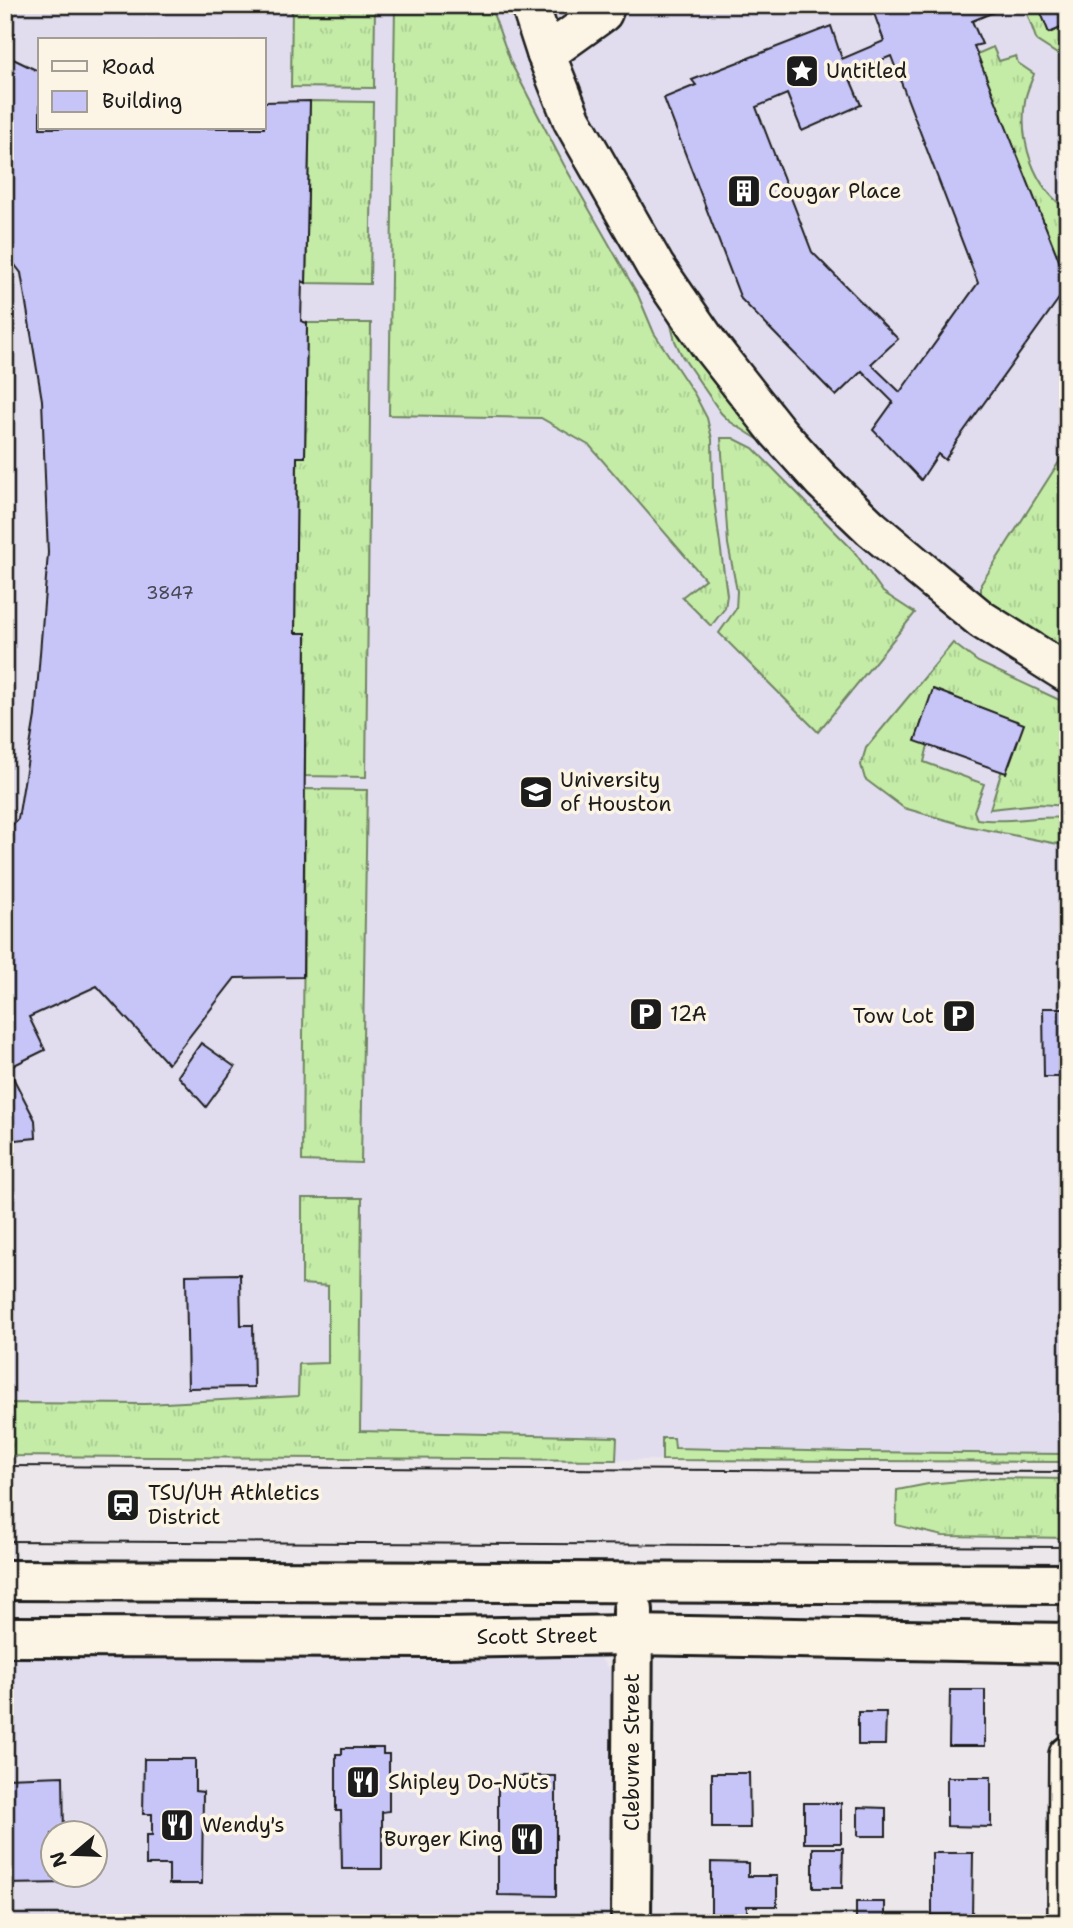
<svg xmlns="http://www.w3.org/2000/svg" width="1073" height="1928" viewBox="0 0 1073 1928" font-family="'Shantell Sans',sans-serif">
<style>
.built{fill:#e1ddef;fill-rule:evenodd}
.grass{fill:url(#grass-tufts);stroke:#708462;stroke-width:2}
.building{fill:#c7c5f8;stroke:#1c1c1c;stroke-width:2;fill-rule:evenodd}
.lines{fill:none;stroke-linecap:round;stroke-linejoin:round}
.minor-casing{stroke:#1c1c1c;stroke-width:42}
.secondary-casing{stroke:#1c1c1c;stroke-width:44}
.minor{stroke:#fcf5e5;stroke-width:37}
.secondary{stroke:#fcf5e5;stroke-width:38}
.tram{stroke:#1c1c1c;stroke-width:2}
.labels{text-anchor:middle;stroke-width:7;stroke-linejoin:round;paint-order:stroke}
.number-label{font-size:18px;fill:#474653}
.poi-label{font-size:21px;fill:#1c1c1c;stroke:#fcf5e5;text-anchor:start}
.street-label{font-size:21px;fill:#1c1c1c;stroke:#fcf5e5}
</style>
<defs>
<pattern id="grass-tufts" width="24" height="20" patternUnits="userSpaceOnUse" patternTransform="scale(1.75)"><rect width="24" height="20" fill="#c4eca7"/><path d="M3 7l-1-3M5 7V3M7 7l1-3M15 17l-1-3M17 17v-4M19 17l1-3" fill="none" stroke="#a8ca8f"/></pattern>
</defs>
<rect width="100%" height="100%" fill="#ece7eb"/>
<filter id="ink" filterUnits="userSpaceOnUse"><feTurbulence type="fractalNoise" baseFrequency=".0143" numOctaves="2"/><feDisplacementMap in="SourceGraphic" scale="14" xChannelSelector="R" yChannelSelector="G"/><feConvolveMatrix kernelMatrix="1 2 1 2 8 2 1 2 1" color-interpolation-filters="sRGB"/></filter>
<g filter="url(#ink)">
<!-- built -->
<g class="built">
<path d="M 5,5 L 1068,5 L 1068,1462 L 5,1457 ZM 40,40 L 264,40 L 264,128 L 40,128 Z"/>
<path d="M 5,1653 L 580,1654 L 600,1658 L 612,1673 L 615,1697 L 612,1923 L 5,1923 ZM 52,1834 L 94,1834 L 94,1876 L 52,1876 Z"/>
</g>
<!-- grass -->
<g class="grass">
<polygon points="292,5 375,5 374,88 291,87"/>
<polygon points="395,5 490,5 511,63 564,165 638,295 654,333 695,395 707,418 712,439 713,492 727,595 725,608 711,626 682,597 705,579 590,446 541,418 389,415"/>
<polygon points="1024,5 1038,5 1049,33 1068,25 1068,61 1037,41"/>
<path d="M 993,47 L 999,61 L 1016,56 L 1018,63 L 1034,74 C 1031,83 1026,92 1025,101 C 1019,141 1033,187 1068,210 L 1068,256 L 1065,250 L 1056,254 L 977,54 Z"/>
<polygon points="310,101 373,102 370,284 306,283"/>
<polygon points="670,321 737,410 764,443 729,421 721,413 682,356 675,341"/>
<polygon points="307,323 371,323 366,777 305,776 306,633 295,633 297,457 305,456"/>
<polygon points="721,438 733,438 753,448 853,550 883,592 915,613 818,732 719,633 736,609 737,591 728,544"/>
<polygon points="1068,448 1068,653 986,602 981,594 981,584"/>
<path d="M 953,643 L 978,662 L 1068,704 L 1068,806 L 1038,804 L 990,809 L 1017,721 L 934,696 L 920,742 L 928,745 L 924,762 L 984,784 L 974,811 L 977,819 C 1007,824 1037,815 1068,818 L 1068,846 L 967,826 L 904,808 L 865,779 L 861,765 L 866,748 Z"/>
<polygon points="305,789 367,790 361,1163 302,1161"/>
<polygon points="302,1198 362,1198 360,1431 617,1437 616,1460 5,1456 5,1403 146,1404 298,1396 299,1364 328,1363 328,1286 302,1284"/>
<polygon points="662,1438 674,1438 675,1448 849,1452 1068,1454 1068,1462 662,1460"/>
<polygon points="992,1478 1068,1479 1068,1538 943,1536 896,1525 897,1490 928,1484"/>
</g>
<!-- building -->
<g class="building">
<path d="M 871,5 L 964,5 L 965,11 L 978,5 L 1011,5 L 972,21 L 982,44 L 974,46 L 1068,283 L 1068,286 L 956,442 L 945,460 L 938,454 L 921,480 L 873,430 L 893,402 L 862,371 L 836,396 L 741,299 L 664,98 L 696,85 L 692,80 L 831,26 L 842,59 L 884,41 ZM 891,56 L 978,283 L 900,392 L 871,364 L 898,339 L 812,252 L 756,107 L 787,94 L 802,131 L 861,105 L 848,74 Z"/>
<polygon points="1038,5 1068,5 1068,25 1049,33"/>
<polygon points="5,55 40,72 40,128 264,128 264,102 310,101 306,283 302,281 301,321 307,323 305,457 297,457 295,633 306,633 303,977 235,978 168,1064 97,986 29,1017 45,1050 8,1068 35,1120 36,1138 5,1141 5,831 18,819 35,716 48,553 42,400 21,273 5,252"/>
<polygon points="933,689 1024,724 1006,773 915,741"/>
<polygon points="1043,1008 1068,1008 1068,1077 1044,1077"/>
<polygon points="201,1043 235,1067 206,1107 178,1076"/>
<polygon points="240,1274 241,1325 253,1325 254,1387 188,1388 186,1275"/>
<polygon points="950,1690 985,1690 985,1746 949,1746"/>
<polygon points="858,1712 886,1712 885,1745 858,1745"/>
<polygon points="342,1748 383,1748 383,1754 389,1754 389,1811 382,1812 382,1869 342,1869 341,1811 336,1811 336,1754 342,1754"/>
<polygon points="144,1759 195,1759 195,1791 203,1792 202,1884 169,1884 169,1865 146,1865 146,1835 152,1835 152,1814 143,1814"/>
<polygon points="712,1773 749,1773 750,1828 712,1828"/>
<polygon points="63,1776 64,1834 52,1834 52,1876 66,1876 66,1883 5,1884 5,1778"/>
<polygon points="503,1776 556,1776 556,1896 498,1895 498,1783 504,1783"/>
<polygon points="947,1777 991,1777 991,1827 947,1826"/>
<rect x="804" y="1803" width="37" height="40"/>
<polygon points="858,1807 886,1808 886,1836 858,1836"/>
<polygon points="813,1848 843,1848 842,1888 813,1888"/>
<polygon points="932,1853 973,1853 972,1916 932,1915"/>
<polygon points="711,1862 748,1863 748,1876 777,1876 777,1906 747,1906 747,1914 711,1914"/>
<rect x="856" y="1902" width="29" height="21"/>
</g>
<g class="lines">
<!-- minor casing -->
<g class="minor-casing">
<g id="minor">
<polyline points="530,5 546,54 572,120 655,266 711,347 778,432 822,481 871,528 920,569 982,620 1068,674"/>
<polyline points="546,54 603,13 606,5"/>
<polyline points="1067,1923 1068,1755"/>
</g>
</g>
<!-- secondary casing -->
<g class="secondary-casing">
<g id="secondary">
<polyline points="5,1580 1068,1584"/>
<polyline points="5,1637 445,1638 633,1635 1068,1643"/>
<polyline points="631,1923 633,1610"/>
</g>
</g>
<!-- minor -->
<use href="#minor" class="minor"/>
<!-- secondary -->
<use href="#secondary" class="secondary"/>
<!-- tram -->
<g class="tram">
<polyline points="5,1466 1068,1472"/>
<polyline points="5,1541 1068,1547"/>
</g>
</g>
</g>
<!-- icons -->
<defs>
<g id="sight-square" transform="scale(1.75)"><rect x="-9" y="-9" width="18" height="18" rx="4" fill="#1c1c1c" stroke="#fcf5e5"/><path d="M0-6L1.8-2.2L6-1.7L2.9 1.2L3.7 5.4L0 3.3L-3.7 5.4L-2.9 1.2L-6-1.7L-1.8-2.2Z" fill="#fff"/></g>
<g id="building-square" transform="scale(1.75)"><rect x="-9" y="-9" width="18" height="18" rx="4" fill="#1c1c1c" stroke="#fcf5e5"/><path d="M-4-6H4V6H1V3H-1V6H-4ZM-2.5-4.3h1.7v1.8h-1.7ZM.8-4.3h1.7v1.8H.8ZM-2.5-1h1.7V.8h-1.7ZM.8-1h1.7V.8H.8Z" fill="#fff"/></g>
<g id="university-square" transform="scale(1.75)"><rect x="-9" y="-9" width="18" height="18" rx="4" fill="#1c1c1c" stroke="#fcf5e5"/><path d="M0-5L7-2L0 1L-7-2ZM-4 1L0 2.5L4 1V4Q0 6-4 4Z" fill="#fff"/></g>
<g id="parking-square" transform="scale(1.75)"><rect x="-9" y="-9" width="18" height="18" rx="4" fill="#1c1c1c" stroke="#fcf5e5"/><path d="M-3.5-5.5H1a3.5 3.5 0 0 1 0 7H-1V5.5H-3.5ZM-1-3.4V-.6H.8a1.4 1.4 0 0 0 0-2.8Z" fill="#fff"/></g>
<g id="station-square" transform="scale(1.75)"><rect x="-9" y="-9" width="18" height="18" rx="4" fill="#1c1c1c" stroke="#fcf5e5"/><path d="M-3-6H3Q5-6 5-4V2Q5 4 3 4L4.5 6H3L1.5 4h-3L-3 6H-4.5L-3 4Q-5 4-5 2V-4Q-5-6-3-6ZM-3.5-4v3h7v-3ZM-3.5 1v1.5H-2V1ZM2 1v1.5H3.5V1Z" fill="#fff"/></g>
<g id="restaurant-square" transform="scale(1.75)"><rect x="-9" y="-9" width="18" height="18" rx="4" fill="#1c1c1c" stroke="#fcf5e5"/><path d="M-5-6h1v4h1v-4h1v4h1v-4h1v5L-1.5 .5V6h-2V.5L-5-1ZM5-6V6H3V1.5H1.5Q1.5-4 5-6Z" fill="#fff"/></g>
</defs>
<g fill-rule="evenodd">
<use href="#sight-square" x="802" y="71"/>
<use href="#building-square" x="744" y="191"/>
<use href="#university-square" x="536" y="792"/>
<use href="#parking-square" x="646" y="1014"/>
<use href="#parking-square" x="959" y="1016"/>
<use href="#station-square" x="123" y="1505"/>
<use href="#restaurant-square" x="363" y="1782"/>
<use href="#restaurant-square" x="177" y="1825"/>
<use href="#restaurant-square" x="527" y="1839"/>
</g>
<g class="labels">
<!-- number labels -->
<g class="number-label">
<text x="170" y="599">3847</text>
</g>
<!-- poi labels -->
<g class="poi-label">
<text x="826" y="78">Untitled</text>
<text x="768" y="198">Cougar Place</text>
<text x="560" y="787">University<tspan x="560" dy="24">of Houston</tspan></text>
<text x="670" y="1021">12A</text>
<text x="934" y="1023" text-anchor="end">Tow Lot</text>
<text x="148" y="1500">TSU/UH Athletics<tspan x="148" dy="24">District</tspan></text>
<text x="388" y="1789">Shipley Do-Nuts</text>
<text x="202" y="1832">Wendy's</text>
<text x="503" y="1846" text-anchor="end">Burger King</text>
</g>
<!-- street labels -->
<g class="street-label">
<text transform="translate(537 1636) rotate(-1)" y="7">Scott Street</text>
<text transform="translate(632 1752) rotate(-90)" y="7">Cleburne Street</text>
</g>
</g>
<!-- margin -->
<rect width="1073" height="1928" fill="none" stroke="#fcf5e5" stroke-width="28"/>
<rect x="14" y="14" width="1045" height="1900" fill="none" stroke="#1c1c1c" stroke-width="2.5" filter="url(#ink)"/>
<!-- legend -->
<rect x="38" y="38" width="228" height="91" fill="#fcf5e5" stroke="#a29e95" stroke-width="2"/>
<rect x="52" y="61" width="35" height="10" fill="#fcf5e5" stroke="#a29e95" stroke-width="2"/>
<text x="102" y="74" font-size="21" fill="#1c1c1c">Road</text>
<rect x="52" y="91" width="35" height="21" fill="#c7c5f8" stroke="#a29e95" stroke-width="2"/>
<text x="102" y="108" font-size="21" fill="#1c1c1c">Building</text>
<!-- north arrow -->
<g transform="translate(74 1854) rotate(251)"><circle r="33" fill="#fcf5e5" stroke="#a29e95" stroke-width="2"/>
<path d="M0-5L12 26L0 18L-12 26Z" fill="#1c1c1c"/>
<text y="-10" font-size="19" font-weight="bold" text-anchor="middle" fill="#1c1c1c">N</text>
</g>
</svg>
